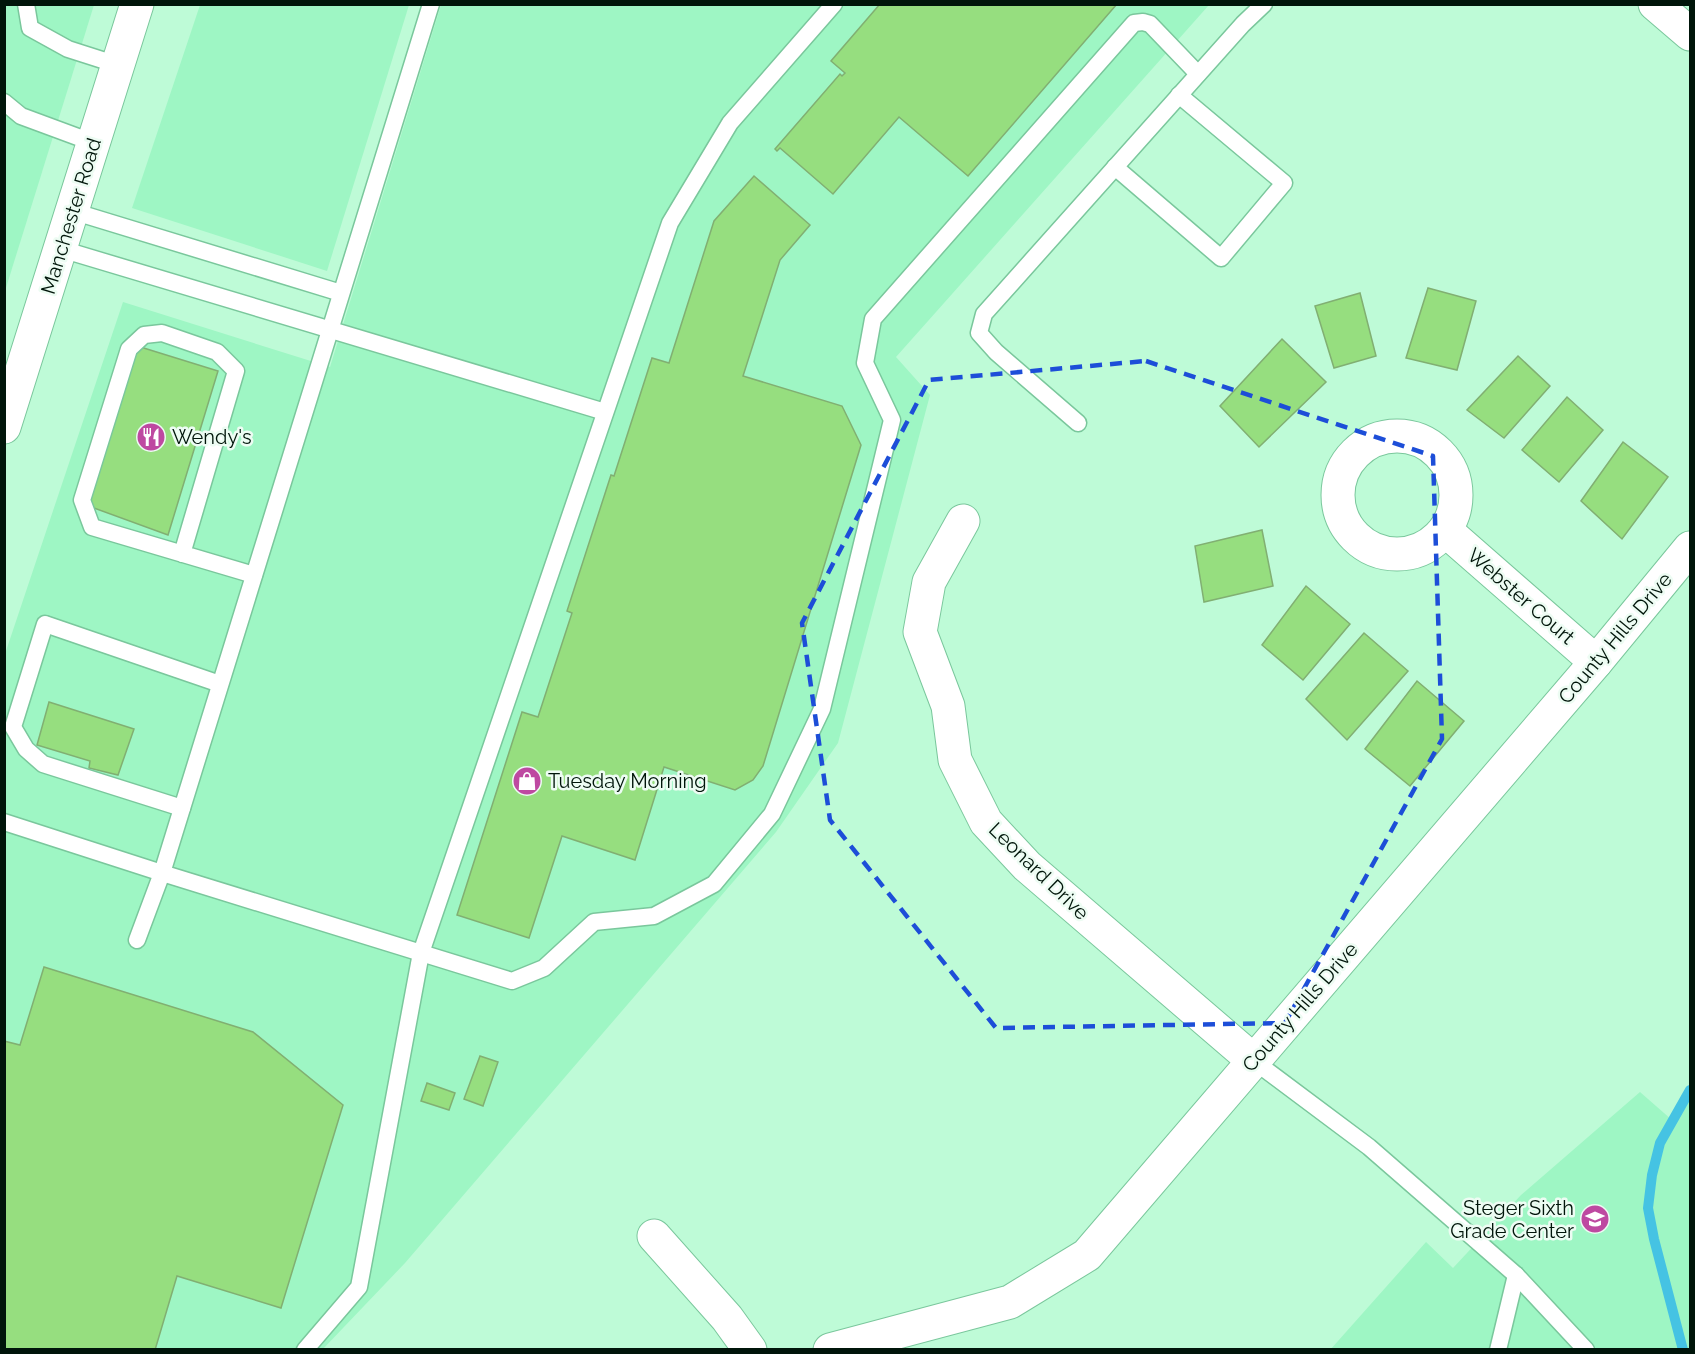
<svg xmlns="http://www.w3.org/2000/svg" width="1695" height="1354" viewBox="0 0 1695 1354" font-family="Raleway,sans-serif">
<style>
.built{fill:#9ef6c4}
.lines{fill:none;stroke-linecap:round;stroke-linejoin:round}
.stream{stroke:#45c3e3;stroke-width:10}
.building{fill:#96de7f;stroke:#81af72;stroke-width:1.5}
.service-casing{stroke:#7ac79c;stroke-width:19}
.minor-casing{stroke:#7ac79c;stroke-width:35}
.tertiary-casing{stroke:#7ac79c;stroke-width:35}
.primary-casing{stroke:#7ac79c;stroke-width:35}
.service{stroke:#fff;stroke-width:16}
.minor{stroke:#fff;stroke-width:33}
.tertiary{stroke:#fff;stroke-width:33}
.primary{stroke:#fff;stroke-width:33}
.marked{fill:none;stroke:#1d4ed8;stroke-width:4.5;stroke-dasharray:12 8;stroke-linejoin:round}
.labels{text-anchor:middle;stroke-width:5;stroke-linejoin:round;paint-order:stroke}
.street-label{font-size:20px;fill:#00150a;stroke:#edfcf3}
.poi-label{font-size:20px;fill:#00150a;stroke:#edfcf3;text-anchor:start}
</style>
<rect width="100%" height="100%" fill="#befbd7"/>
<!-- built -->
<g class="built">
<polygon points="5,5 94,5 5,291"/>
<polygon points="200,5 409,5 327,271 132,208"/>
<polygon points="441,5 1209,5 896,357 930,395 838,743 776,832 405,1263 323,1349 5,1350 5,654 123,302 330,367"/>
<polygon points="1640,1092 1672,1120 1690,1095 1690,1349 1330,1350 1426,1242 1453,1268 1521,1195"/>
</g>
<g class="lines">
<!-- stream -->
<polyline class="stream" points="1683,1350 1654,1239 1648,1208 1652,1175 1660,1143 1690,1090"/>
</g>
<!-- building -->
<g class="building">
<polygon points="880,4 1117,4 968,176 899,117 833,194 780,148 777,151 775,149 840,74 842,76 845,73 831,61"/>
<polygon points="754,176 810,225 780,260 743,376 842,406 861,445 763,766 753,780 735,790 664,767 635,860 562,836 529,938 457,915 522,712 538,717 572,613 567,611 611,475 614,476 652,358 669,363 714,221"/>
<polygon points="1428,288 1476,301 1457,370 1406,358"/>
<polygon points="1360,293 1376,356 1334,368 1315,306"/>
<polygon points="1282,339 1326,382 1259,447 1220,406"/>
<polygon points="134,345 218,371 168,535 83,504"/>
<polygon points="1518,356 1550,386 1504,438 1467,410"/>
<polygon points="1567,397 1603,430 1559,482 1522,450"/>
<polygon points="1623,442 1668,477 1622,539 1581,501"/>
<polygon points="1262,530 1273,586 1204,602 1195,546"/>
<polygon points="1306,586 1350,624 1303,680 1262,645"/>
<polygon points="1364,633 1408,671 1347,740 1306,699"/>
<polygon points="1417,681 1464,721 1410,786 1365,749"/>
<polygon points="49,702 134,729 118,775 89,768 90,761 37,745"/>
<polygon points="44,967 253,1032 343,1105 281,1308 177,1276 155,1350 4,1350 4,1041 20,1045"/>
<polygon points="480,1056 498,1062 483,1106 464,1099"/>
<polygon points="427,1083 455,1093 449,1110 421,1101"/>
</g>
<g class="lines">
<!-- service casing -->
<g class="service-casing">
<g id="service">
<polyline points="26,4 30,28 68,49 118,65"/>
<polyline points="4,102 21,116 94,143"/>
<polyline points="1115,167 1221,258 1284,183 1179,95"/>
<polyline points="72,211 341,293"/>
<polyline points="61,249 605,412"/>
<polyline points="1078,423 996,352 979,333 984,314 1243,24 1264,4"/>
<polyline points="182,554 236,371 217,352 162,333 144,335 129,349 82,500 92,527 254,575"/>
<polyline points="182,808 43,764 26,749 13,727 45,624 220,684"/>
<polyline points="4,822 162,873 512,981 544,968 594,922 654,916 714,884 772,814 822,709 892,420 865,363 873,319 1134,23 1143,22 1150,24 1198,74"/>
<polyline points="137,940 162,873 431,4"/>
<polyline points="1254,1061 1369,1147 1516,1275 1586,1350"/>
<polyline points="305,1350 359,1287 421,953 670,223 730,123 834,4"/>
<polyline points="1498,1350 1516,1275"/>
</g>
</g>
<!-- minor casing -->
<g class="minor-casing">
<g id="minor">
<circle cx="1397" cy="495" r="59"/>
<polyline points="963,521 929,582 920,632 948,706 955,760 986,822 1027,866 1254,1061"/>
<polyline points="1445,530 1596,662"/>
<polyline points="654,1236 727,1318 750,1350"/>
<polyline points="830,1350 1010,1302 1087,1255 1596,662 1690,548"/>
</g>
</g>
<!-- tertiary casing -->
<g class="tertiary-casing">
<polyline id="tertiary" points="1655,4 1690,34"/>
</g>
<!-- primary casing -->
<g class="primary-casing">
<polyline id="primary" points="4,427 137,4"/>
</g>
<!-- service -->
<use href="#service" class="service"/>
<!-- minor -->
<use href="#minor" class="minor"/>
<!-- tertiary -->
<use href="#tertiary" class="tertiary"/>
<!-- primary -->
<use href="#primary" class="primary"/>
</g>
<!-- marked area -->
<path class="marked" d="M 1146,361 L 1433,456 L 1442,739 L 1285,1023 L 996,1028 L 830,820 L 802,623 L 929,380 Z"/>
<!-- icons -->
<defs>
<g id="restaurant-disc" transform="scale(1.5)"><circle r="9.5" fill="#be49a1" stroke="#edfcf3"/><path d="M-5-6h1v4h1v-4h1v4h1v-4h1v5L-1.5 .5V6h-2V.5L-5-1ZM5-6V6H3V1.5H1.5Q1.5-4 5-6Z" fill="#fff"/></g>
<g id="shop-disc" transform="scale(1.5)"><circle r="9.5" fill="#be49a1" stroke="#edfcf3"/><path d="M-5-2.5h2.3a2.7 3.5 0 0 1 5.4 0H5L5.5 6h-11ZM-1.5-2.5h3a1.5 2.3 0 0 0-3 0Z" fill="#fff"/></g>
<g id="school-disc" transform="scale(1.5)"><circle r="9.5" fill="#be49a1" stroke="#edfcf3"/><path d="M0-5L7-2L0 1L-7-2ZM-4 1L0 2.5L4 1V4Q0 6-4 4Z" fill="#fff"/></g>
</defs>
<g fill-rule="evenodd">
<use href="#restaurant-disc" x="151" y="437"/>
<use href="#shop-disc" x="527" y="781"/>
<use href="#school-disc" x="1595" y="1219"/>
</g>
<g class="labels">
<!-- street labels -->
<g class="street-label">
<text transform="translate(71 216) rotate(-73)" y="7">Manchester Road</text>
<text transform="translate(1521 596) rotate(41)" y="7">Webster Court</text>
<text transform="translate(1615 638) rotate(-50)" y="7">County Hills Drive</text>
<text transform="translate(1039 871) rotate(44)" y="7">Leonard Drive</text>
<text transform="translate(1300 1007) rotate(-49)" y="7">County Hills Drive</text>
</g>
<!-- poi labels -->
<g class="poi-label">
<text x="172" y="444">Wendy's</text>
<text x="548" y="788">Tuesday Morning</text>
<text x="1574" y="1215" text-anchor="end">Steger Sixth<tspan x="1574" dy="23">Grade Center</tspan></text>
</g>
</g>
<!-- border -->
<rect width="1695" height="1354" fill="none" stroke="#00150a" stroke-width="12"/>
</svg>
